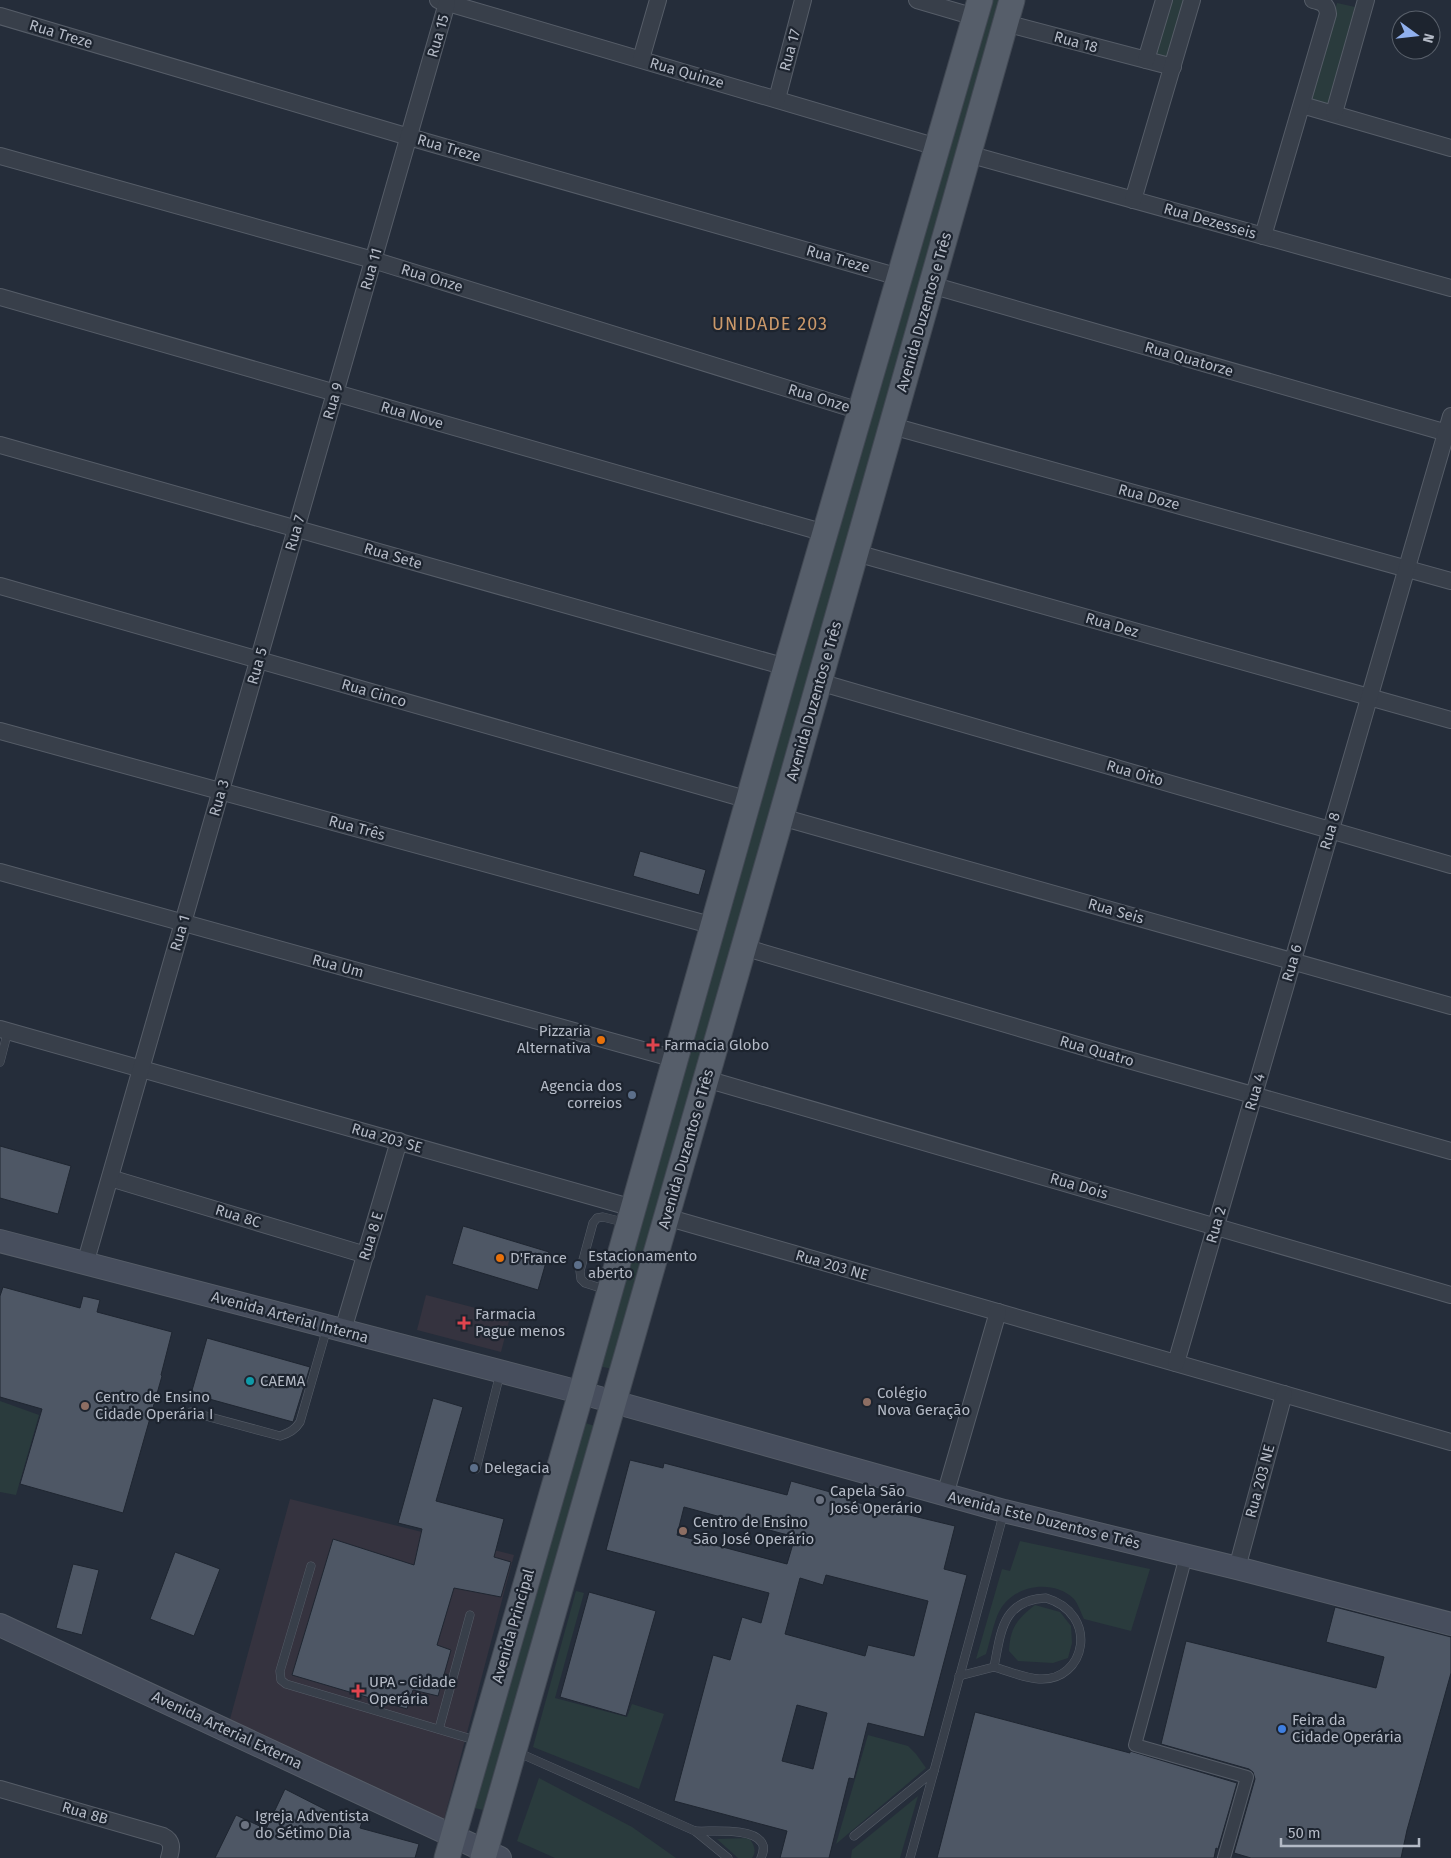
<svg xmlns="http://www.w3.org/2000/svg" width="1451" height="1858" viewBox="0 0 1451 1858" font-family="'Fira Sans',sans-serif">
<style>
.medical{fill:#35333f}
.green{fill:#2a3b3d}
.building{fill:#4e5765;stroke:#1f2631;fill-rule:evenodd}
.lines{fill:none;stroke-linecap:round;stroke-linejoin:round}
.service-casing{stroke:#565d68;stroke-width:9}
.pedestrian-casing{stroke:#565d68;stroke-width:14}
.minor-casing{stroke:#565d68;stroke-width:18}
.secondary-casing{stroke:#565d68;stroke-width:24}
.primary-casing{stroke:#414853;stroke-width:27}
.service{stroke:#383f4a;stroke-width:8}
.pedestrian{stroke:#383f4a;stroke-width:12}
.minor{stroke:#383f4a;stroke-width:16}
.secondary{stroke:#474e5d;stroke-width:22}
.primary{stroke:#565e6a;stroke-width:25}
.food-dot{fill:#e8710a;stroke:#1d242f;stroke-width:2}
.health-dot{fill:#e0444e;stroke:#1d242f;stroke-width:2}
.service-dot{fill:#5c6f8a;stroke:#1d242f;stroke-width:2}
.culture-dot{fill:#0f9aa8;stroke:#1d242f;stroke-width:2}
.education-dot{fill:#8d6e63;stroke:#1d242f;stroke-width:2}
.worship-dot{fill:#6b7280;stroke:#1d242f;stroke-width:2}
.shop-dot{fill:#3f7fe0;stroke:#1d242f;stroke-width:2}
.labels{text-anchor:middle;stroke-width:4.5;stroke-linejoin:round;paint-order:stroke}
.street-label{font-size:15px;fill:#b4bac6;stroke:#1d242f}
.poi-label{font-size:15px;fill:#b4bac6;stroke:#1d242f;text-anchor:start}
.quarter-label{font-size:18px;letter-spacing:1px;fill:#cb996a;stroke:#1d242f}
</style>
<rect width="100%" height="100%" fill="#252d3a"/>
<!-- medical -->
<g class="medical">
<polygon points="426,1295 510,1317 501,1352 417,1330"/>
<polygon points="290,1499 514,1555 442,1827 230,1719"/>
</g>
<!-- green -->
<g class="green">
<polygon points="991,0 1004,0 612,1369 599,1366"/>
<polygon points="1167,0 1187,0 1170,63 1150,57"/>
<polygon points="1337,3 1355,7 1327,107 1309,102"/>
<polygon points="0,1401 39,1415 16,1495 0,1492"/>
<polygon points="582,1422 595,1426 483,1810 471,1807"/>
<path d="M 1020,1541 L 1150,1569 L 1131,1631 L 1084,1619 C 1081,1613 1078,1603 1073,1598 C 1052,1579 1014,1585 1000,1610 C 994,1620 990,1642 986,1654 L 976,1659 L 1002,1569 L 1010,1571 Z"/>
<polygon points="576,1591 584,1593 555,1698 627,1717 632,1704 664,1714 639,1789 533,1747"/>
<path d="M 1035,1605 L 1060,1612 L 1071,1626 L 1072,1643 L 1068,1658 L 1053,1663 L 1018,1661 L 1009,1651 C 1010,1628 1017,1619 1035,1605 Z"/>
<polygon points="868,1735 908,1746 916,1754 926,1768 836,1844"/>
<polygon points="539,1778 632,1827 676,1858 555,1858 517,1841"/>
<polygon points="918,1796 900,1858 851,1858 852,1850"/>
<path d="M 749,1838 C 754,1845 757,1851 752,1858 L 738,1858 L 717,1839 Z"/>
</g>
<!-- building -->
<g class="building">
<polygon points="640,851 706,870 699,895 633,876"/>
<polygon points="0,1146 71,1166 58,1214 0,1198"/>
<polygon points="463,1226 549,1252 538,1290 452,1264"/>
<polygon points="3,1287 80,1308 83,1296 100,1300 97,1312 172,1332 161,1375 162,1376 123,1513 20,1484 42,1409 0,1397 0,1296"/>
<polygon points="207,1338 310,1367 293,1422 191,1394"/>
<polygon points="433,1398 463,1407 436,1501 504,1519 494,1557 511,1562 501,1597 454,1588 437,1645 451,1650 438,1696 413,1690 407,1709 292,1675 333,1539 414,1565 422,1529 398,1523"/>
<path d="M 630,1460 L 663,1468 L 664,1463 L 787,1495 L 791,1481 L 848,1497 L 847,1500 L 955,1526 L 944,1569 L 967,1575 L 924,1737 L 868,1723 L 854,1779 L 849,1778 L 829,1858 L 780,1858 L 787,1831 L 674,1801 L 713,1655 L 730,1660 L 742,1617 L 761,1623 L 769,1593 L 606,1550 ZM 684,1507 L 795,1537 L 787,1564 L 677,1535 ZM 826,1575 L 928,1601 L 914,1656 L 868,1645 L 865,1656 L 785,1634 L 800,1578 L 823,1585 ZM 797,1705 L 827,1713 L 813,1769 L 782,1761 Z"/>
<polygon points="175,1552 220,1569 194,1636 150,1619"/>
<polygon points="73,1564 99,1570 82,1635 56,1628"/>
<polygon points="589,1592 656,1611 626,1716 560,1697"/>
<polygon points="1335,1607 1451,1637 1451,1673 1407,1830 1401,1858 1251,1858 1234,1853 1255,1779 1253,1772 1249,1769 1161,1744 1186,1641 1376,1688 1384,1657 1326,1642"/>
<polygon points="975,1712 1130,1753 1130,1751 1237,1783 1218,1849 1216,1848 1214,1858 937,1858"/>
<polygon points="285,1789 334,1814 362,1822 360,1828 419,1844 415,1858 215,1858 236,1815 266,1829"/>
</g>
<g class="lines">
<!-- service casing -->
<g class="service-casing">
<g id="service">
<polyline points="0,1062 8,1031"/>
<polyline points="607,1290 585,1283 581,1279 580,1271 593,1223 597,1218 603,1217 627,1223"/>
<path d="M 191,1412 L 280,1436 C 289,1433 295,1430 300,1422 L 327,1328"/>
<polyline points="476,1469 500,1374"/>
<polyline points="311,1566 280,1671 281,1680 286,1684 478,1741"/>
<path d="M 1046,1598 C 1100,1614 1086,1682 1039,1679 C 1024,1678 1008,1671 994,1667 C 1001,1632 1002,1600 1046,1598 Z"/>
<polyline points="959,1676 994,1667"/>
<polyline points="439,1729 470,1615"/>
<polyline points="517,1752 695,1831 728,1858"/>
<polyline points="934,1771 1004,1512"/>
<path d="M 695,1831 C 711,1832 753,1827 762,1843 C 765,1848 763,1853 761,1858"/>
<polyline points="854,1836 934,1771 910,1858"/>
</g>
</g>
<!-- pedestrian casing -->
<g class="pedestrian-casing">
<polyline id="pedestrian" points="1186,1556 1135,1745 1247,1777 1224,1858"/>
</g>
<!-- minor casing -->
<g class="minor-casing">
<g id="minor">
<polyline points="438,0 937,147"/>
<polyline points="917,0 975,17"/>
<polyline points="0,16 409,137 899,277"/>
<polyline points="1005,23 1173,67"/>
<polyline points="641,59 658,0"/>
<polyline points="1146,60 1164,0"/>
<polyline points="777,99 803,0"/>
<polyline points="1302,105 1451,148"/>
<polyline points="1334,113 1366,0"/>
<polyline points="968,154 1451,288"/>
<polyline points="0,156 373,260 860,411"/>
<polyline points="1133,200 1192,0"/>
<path d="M 1263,236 L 1328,14 C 1327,4 1322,2 1313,0"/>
<polyline points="931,285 1451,434"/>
<polyline points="0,297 825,533"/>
<polyline points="892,426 1451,581"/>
<polyline points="0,445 786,667"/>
<polyline points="856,553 1451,720"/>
<polyline points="0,586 749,800"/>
<polyline points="819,682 1451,865"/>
<polyline points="0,731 714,926"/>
<polyline points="781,817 1451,1006"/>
<polyline points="0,872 675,1059"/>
<polyline points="743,947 1118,1057 1451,1151"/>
<polyline points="0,1029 633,1208"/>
<polyline points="706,1079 1451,1295"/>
<polyline points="110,1178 366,1255"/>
<polyline points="666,1217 1451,1442"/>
<polyline points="85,1264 447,3"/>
<polyline points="343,1330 399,1141"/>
<polyline points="1176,1363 1451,416"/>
<polyline points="945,1495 998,1312"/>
<polyline points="1237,1568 1284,1394"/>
<path d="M 0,1789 L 163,1836 C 173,1841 172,1848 169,1858"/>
</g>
</g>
<!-- secondary casing -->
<g class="secondary-casing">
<g id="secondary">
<polyline points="0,1241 564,1388 1004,1511 1237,1568 1451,1624"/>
<polyline points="0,1625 500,1858"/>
</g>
</g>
<!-- primary casing -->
<g class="primary-casing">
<g id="primary">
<polyline points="447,1858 581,1393 786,667 980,0"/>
<polyline points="483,1858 781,817 1012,0"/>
</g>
</g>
<!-- service -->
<use href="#service" class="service"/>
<!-- pedestrian -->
<use href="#pedestrian" class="pedestrian"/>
<!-- minor -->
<use href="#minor" class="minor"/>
<!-- secondary -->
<use href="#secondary" class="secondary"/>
<!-- primary -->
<use href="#primary" class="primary"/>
</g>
<!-- markers -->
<g class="food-dot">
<circle cx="601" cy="1040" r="5"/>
<circle cx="500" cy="1258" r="5"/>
</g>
<g class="health-dot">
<path d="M650.5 1037.5h5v5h5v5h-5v5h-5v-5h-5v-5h5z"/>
<path d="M461.5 1315.5h5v5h5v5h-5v5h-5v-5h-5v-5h5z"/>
<path d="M355.5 1683.5h5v5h5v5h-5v5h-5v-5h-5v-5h5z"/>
</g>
<g class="service-dot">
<circle cx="632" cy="1095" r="5"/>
<circle cx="578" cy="1265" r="5"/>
<circle cx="474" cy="1468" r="5"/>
</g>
<circle class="culture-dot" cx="250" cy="1381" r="5"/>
<g class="education-dot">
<circle cx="867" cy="1402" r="5"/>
<circle cx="85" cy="1406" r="5"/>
<circle cx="683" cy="1531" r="5"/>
</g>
<g class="worship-dot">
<circle cx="820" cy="1500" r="5"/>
<circle cx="245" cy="1825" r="5"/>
</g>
<circle class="shop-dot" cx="1282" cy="1729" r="5"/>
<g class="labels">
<!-- street labels -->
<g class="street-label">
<text transform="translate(61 34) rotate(17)" y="5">Rua Treze</text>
<text transform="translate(438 36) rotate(-74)" y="5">Rua 15</text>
<text transform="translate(1076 42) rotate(15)" y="5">Rua 18</text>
<text transform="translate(790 50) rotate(-75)" y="5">Rua 17</text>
<text transform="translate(687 73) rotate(16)" y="5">Rua Quinze</text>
<text transform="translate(449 148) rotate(16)" y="5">Rua Treze</text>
<text transform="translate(1210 221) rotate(16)" y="5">Rua Dezesseis</text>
<text transform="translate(838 259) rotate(16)" y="5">Rua Treze</text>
<text transform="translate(371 269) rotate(-74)" y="5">Rua 11</text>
<text transform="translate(432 278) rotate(17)" y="5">Rua Onze</text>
<text transform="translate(924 312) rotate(-74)" y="5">Avenida Duzentos e Três</text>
<text transform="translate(1189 359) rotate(16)" y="5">Rua Quatorze</text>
<text transform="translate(819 398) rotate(17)" y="5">Rua Onze</text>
<text transform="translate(333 401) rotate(-74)" y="5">Rua 9</text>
<text transform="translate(412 415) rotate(16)" y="5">Rua Nove</text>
<text transform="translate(1149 497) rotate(15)" y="5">Rua Doze</text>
<text transform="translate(295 533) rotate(-74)" y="5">Rua 7</text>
<text transform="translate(393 556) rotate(16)" y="5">Rua Sete</text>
<text transform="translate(1112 625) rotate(16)" y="5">Rua Dez</text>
<text transform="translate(257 666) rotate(-74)" y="5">Rua 5</text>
<text transform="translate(374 693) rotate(16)" y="5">Rua Cinco</text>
<text transform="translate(814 701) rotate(-74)" y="5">Avenida Duzentos e Três</text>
<text transform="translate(1135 773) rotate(16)" y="5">Rua Oito</text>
<text transform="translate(219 798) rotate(-74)" y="5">Rua 3</text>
<text transform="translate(357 828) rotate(15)" y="5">Rua Três</text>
<text transform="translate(1330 831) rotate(-74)" y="5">Rua 8</text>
<text transform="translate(1116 911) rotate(16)" y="5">Rua Seis</text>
<text transform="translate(180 933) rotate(-74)" y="5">Rua 1</text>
<text transform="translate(1292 963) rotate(-74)" y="5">Rua 6</text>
<text transform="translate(338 966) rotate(15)" y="5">Rua Um</text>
<text transform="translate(1097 1051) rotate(16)" y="5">Rua Quatro</text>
<text transform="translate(1255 1092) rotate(-74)" y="5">Rua 4</text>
<text transform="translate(387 1138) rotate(16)" y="5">Rua 203 SE</text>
<text transform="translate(686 1149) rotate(-74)" y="5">Avenida Duzentos e Três</text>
<text transform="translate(1079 1186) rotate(16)" y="5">Rua Dois</text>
<text transform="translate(238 1216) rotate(17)" y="5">Rua 8C</text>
<text transform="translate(1216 1225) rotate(-74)" y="5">Rua 2</text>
<text transform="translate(371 1236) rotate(-73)" y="5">Rua 8 E</text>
<text transform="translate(832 1265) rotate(16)" y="5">Rua 203 NE</text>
<text transform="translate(290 1317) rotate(15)" y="5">Avenida Arterial Interna</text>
<text transform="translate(1260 1481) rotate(-75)" y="5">Rua 203 NE</text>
<text transform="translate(1044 1520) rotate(14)" y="5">Avenida Este Duzentos e Três</text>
<text transform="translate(513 1626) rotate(-74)" y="5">Avenida Principal</text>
<text transform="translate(227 1730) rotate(25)" y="5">Avenida Arterial Externa</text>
<text transform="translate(85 1813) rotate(16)" y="5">Rua 8B</text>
</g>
<!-- poi labels -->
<g class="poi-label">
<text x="591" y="1036" text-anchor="end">Pizzaria<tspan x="591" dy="17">Alternativa</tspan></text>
<text x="664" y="1050">Farmacia Globo</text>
<text x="622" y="1091" text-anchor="end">Agencia dos<tspan x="622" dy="17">correios</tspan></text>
<text x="588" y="1261">Estacionamento<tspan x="588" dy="17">aberto</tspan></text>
<text x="510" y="1263">D'France</text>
<text x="475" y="1319">Farmacia<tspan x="475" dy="17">Pague menos</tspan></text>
<text x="260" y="1386">CAEMA</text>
<text x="877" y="1398">Colégio<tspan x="877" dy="17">Nova Geração</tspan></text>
<text x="95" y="1402">Centro de Ensino<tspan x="95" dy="17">Cidade Operária I</tspan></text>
<text x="484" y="1473">Delegacia</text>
<text x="830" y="1496">Capela São<tspan x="830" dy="17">José Operário</tspan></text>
<text x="693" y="1527">Centro de Ensino<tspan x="693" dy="17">São José Operário</tspan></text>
<text x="369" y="1687">UPA - Cidade<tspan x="369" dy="17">Operária</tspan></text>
<text x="1292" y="1725">Feira da<tspan x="1292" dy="17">Cidade Operária</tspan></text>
<text x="255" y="1821">Igreja Adventista<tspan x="255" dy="17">do Sétimo Dia</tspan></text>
</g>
<!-- quarter labels -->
<g class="quarter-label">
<text x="770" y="330">UNIDADE 203</text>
</g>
</g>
<!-- north arrow -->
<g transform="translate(1416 35) rotate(105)"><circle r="24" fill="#1d242f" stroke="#59606b"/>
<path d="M0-4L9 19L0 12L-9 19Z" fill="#90b0ee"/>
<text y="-8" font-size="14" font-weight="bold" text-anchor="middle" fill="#b4bac6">N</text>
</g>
<!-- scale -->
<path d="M1281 1838v8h138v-8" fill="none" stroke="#b4bac6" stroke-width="2.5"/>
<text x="1288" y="1838" font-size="15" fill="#b4bac6" stroke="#1d242f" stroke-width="4" paint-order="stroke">50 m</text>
</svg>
